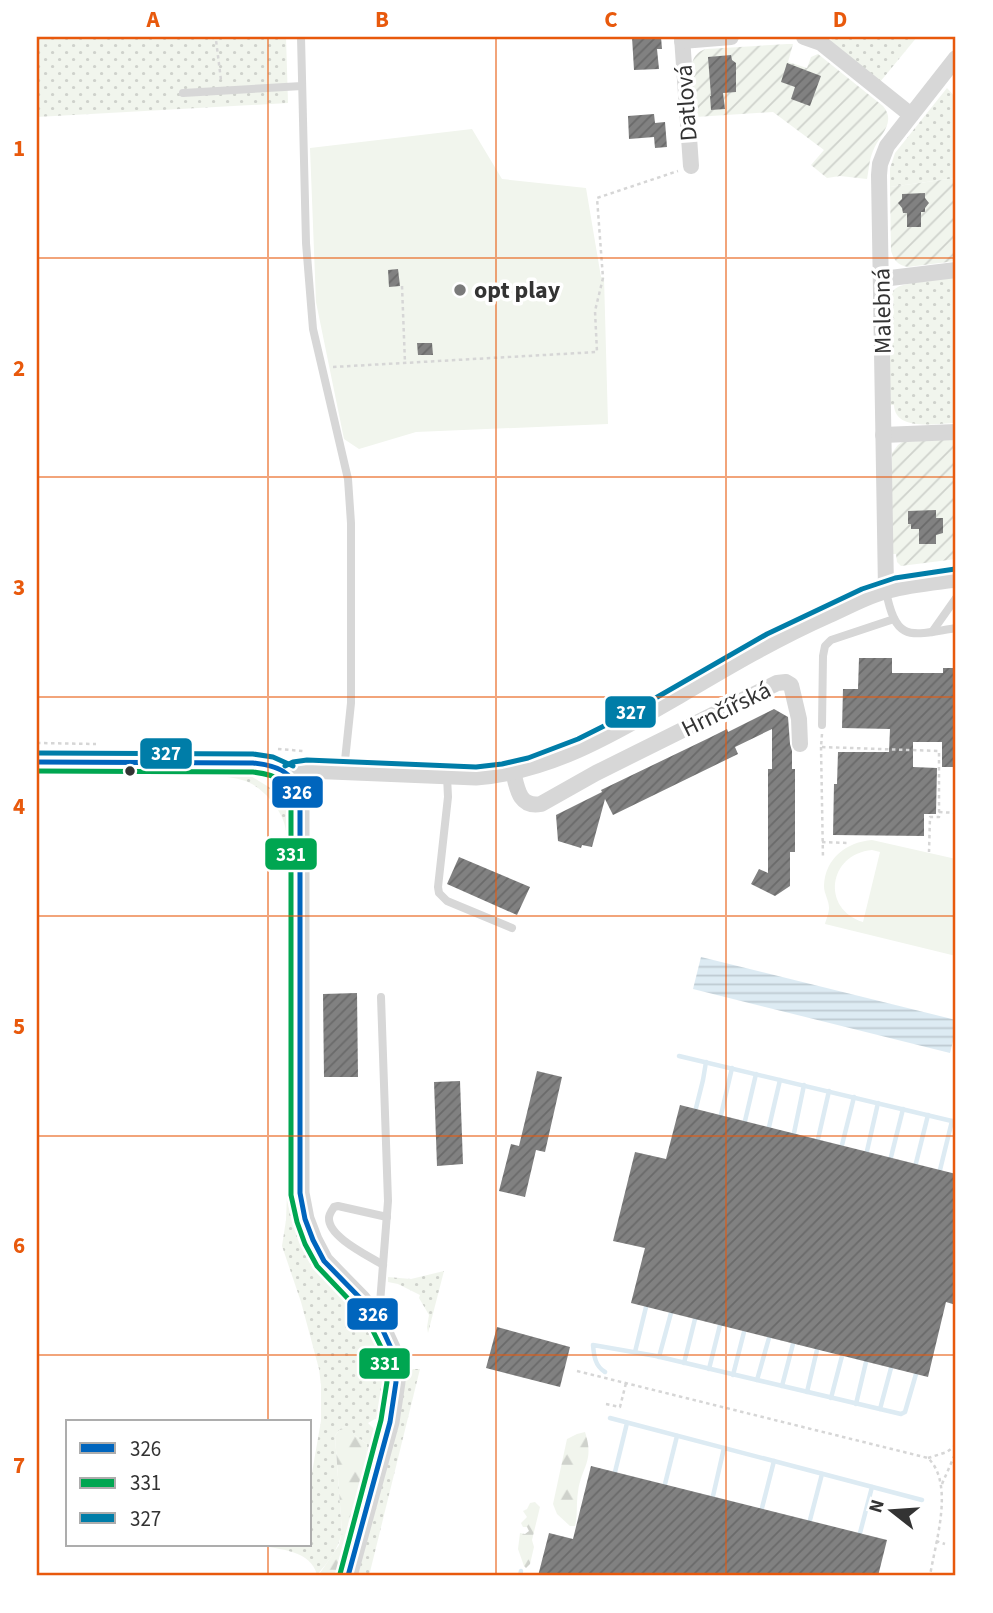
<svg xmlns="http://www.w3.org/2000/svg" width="993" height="1613" viewBox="0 0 993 1613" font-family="'Source Sans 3',sans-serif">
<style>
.grass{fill:url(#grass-dots)}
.forest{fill:url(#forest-firs)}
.garden{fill:url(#garden-furrows)}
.pitch{fill:#f1f5ed;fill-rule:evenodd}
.water{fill:url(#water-rules)}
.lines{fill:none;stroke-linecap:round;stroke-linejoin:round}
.stream{stroke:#ddebf3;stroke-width:4.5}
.building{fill:url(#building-hatch)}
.path{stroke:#d6d6d6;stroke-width:2.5;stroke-dasharray:3.5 3.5;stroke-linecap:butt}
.service{stroke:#d7d7d7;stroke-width:8}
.minor{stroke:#d7d7d7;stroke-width:16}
.tertiary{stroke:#d7d7d7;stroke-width:19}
.bus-1-casing{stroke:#fff;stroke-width:10}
.bus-2-casing{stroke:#fff;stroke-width:10}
.bus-3-casing{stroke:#fff;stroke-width:10}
.bus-1{stroke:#0065bd;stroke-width:5}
.bus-2{stroke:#00a651;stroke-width:5}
.bus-3{stroke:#007da8;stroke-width:5}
.grid{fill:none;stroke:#e8590c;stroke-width:2;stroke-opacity:0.55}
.poi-dot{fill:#7a7a7a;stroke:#fff;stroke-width:2.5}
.bus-dot{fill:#333;stroke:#fff;stroke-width:2.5}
.labels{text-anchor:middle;stroke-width:7;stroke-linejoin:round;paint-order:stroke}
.street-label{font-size:24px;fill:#333;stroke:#fff}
.poi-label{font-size:24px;font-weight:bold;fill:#333;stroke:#fff;text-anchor:start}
.line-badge{stroke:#fff;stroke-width:2.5}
.badge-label{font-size:19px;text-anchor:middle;font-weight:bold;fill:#fff}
.neatline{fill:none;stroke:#e8590c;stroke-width:2.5}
.grid-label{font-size:23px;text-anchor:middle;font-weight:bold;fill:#e8590c}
</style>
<defs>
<pattern id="grass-dots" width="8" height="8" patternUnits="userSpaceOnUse" patternTransform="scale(1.75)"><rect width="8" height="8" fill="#f1f5ed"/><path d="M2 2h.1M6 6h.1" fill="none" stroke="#cfd2cc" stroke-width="1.8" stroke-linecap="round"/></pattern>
<pattern id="forest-firs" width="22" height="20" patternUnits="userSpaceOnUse" patternTransform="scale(1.75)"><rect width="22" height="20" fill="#f1f5ed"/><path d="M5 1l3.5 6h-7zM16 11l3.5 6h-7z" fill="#cfd2cc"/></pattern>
<pattern id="garden-furrows" width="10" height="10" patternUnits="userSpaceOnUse" patternTransform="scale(1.75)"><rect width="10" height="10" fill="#f1f5ed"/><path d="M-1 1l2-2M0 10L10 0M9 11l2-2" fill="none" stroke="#cfd2cc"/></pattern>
<pattern id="water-rules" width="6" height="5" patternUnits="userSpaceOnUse" patternTransform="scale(1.75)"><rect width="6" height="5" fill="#ddebf3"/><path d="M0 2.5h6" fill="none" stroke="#becad1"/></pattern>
<pattern id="building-hatch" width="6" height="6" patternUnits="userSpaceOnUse" patternTransform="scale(1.75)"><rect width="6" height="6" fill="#818181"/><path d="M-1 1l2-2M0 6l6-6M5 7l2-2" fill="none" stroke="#6a6a6a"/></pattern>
</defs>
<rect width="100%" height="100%" fill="#fff"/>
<!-- grass -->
<g class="grass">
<polygon points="37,37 286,37 288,103 37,117"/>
<polygon points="834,37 917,37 880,82 829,42"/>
<polygon points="947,88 956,98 956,178 890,187 890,168 895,153"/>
<path d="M 956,277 L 956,423 C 937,423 895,432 894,405 L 889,405 L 887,301 C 890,295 892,290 898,287 C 907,282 944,279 956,277 Z"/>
<path d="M 144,768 L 241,770 L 277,792 L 291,811 L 294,1192 L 357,1306 L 378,1335 L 387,1368 L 386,1395 L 380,1420 L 375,1419 L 368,1423 L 376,1431 L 376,1435 L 366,1483 L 367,1444 L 354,1435 L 346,1426 L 340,1429 L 335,1436 L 342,1532 C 338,1550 329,1561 317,1575 C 311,1550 280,1550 260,1545 L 310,1545 L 310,1484 L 321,1421 L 321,1385 L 319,1369 L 301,1302 L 282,1246 L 286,1220 L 287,1195 L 287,847 C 286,840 287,833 285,826 C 281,808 260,784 242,780 C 216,773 173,776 145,776 Z"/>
<polygon points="444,1271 428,1333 427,1327 429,1315 419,1298 420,1295 398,1284 388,1282 388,1277 411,1279"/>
<polygon points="413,1369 420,1369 369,1576 353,1576 404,1378"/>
</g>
<!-- forest -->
<g class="forest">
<polygon points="346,1426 351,1427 354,1435 367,1444 366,1483 340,1576 318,1576 339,1545 342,1532 335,1436 340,1429"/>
<path d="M 585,1432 C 595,1462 581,1467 578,1492 C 576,1504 578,1514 575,1526 L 570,1526 L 557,1514 L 553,1504 L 567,1439 L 577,1434 Z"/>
<polygon points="535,1502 540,1507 532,1540 534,1547 530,1564 526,1568 524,1566 518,1549 520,1533 525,1534 529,1531 527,1527 523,1527 521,1523 527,1517 523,1511 527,1509 530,1503"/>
</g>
<!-- garden -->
<g class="garden">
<path d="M 787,44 L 793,44 L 788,62 L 807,68 L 811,57 L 818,54 L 883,106 C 897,123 879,135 873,151 C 869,160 869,170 867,179 L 840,176 L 827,178 L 811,165 L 824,150 L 773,112 L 696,117 L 692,63 C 694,56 699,50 707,49 Z"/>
<path d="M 956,178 L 956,261 L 908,267 C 897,265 894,260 891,251 L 890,187 Z"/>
<polygon points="956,439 956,559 901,566 897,562 896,554 892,554 892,453 898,445 902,442"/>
</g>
<!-- pitch -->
<g class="pitch">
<polygon points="472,129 502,179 586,188 601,277 604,277 608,424 416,432 359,449 344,439 316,302 310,148"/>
<path d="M 872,840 L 956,859 L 956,956 L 825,924 C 826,920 829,913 829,908 C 829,900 824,894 824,886 C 825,858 847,842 872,840 ZM 872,850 L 880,852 L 863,922 C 821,909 828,854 872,850 Z"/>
</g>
<!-- water -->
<polygon class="water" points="701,957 956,1020 956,1029 950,1053 693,989"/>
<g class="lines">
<!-- stream -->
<g class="stream">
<polyline points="679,1056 956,1122"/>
<polyline points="696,1108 703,1080 706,1062"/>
<polyline points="721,1115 732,1068"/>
<polyline points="745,1121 756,1074"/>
<polyline points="769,1127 780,1080"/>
<polyline points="794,1133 804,1085"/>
<polyline points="818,1139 829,1091"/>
<polyline points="842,1145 854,1097"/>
<polyline points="867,1151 878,1103"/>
<polyline points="891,1157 903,1109"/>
<polyline points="916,1163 928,1115"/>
<polyline points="940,1170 952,1121"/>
<polyline points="635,1352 646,1307"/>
<polyline points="659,1357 671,1313"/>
<polyline points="684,1363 695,1319"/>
<polyline points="709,1369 720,1325"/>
<path d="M 605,1372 C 595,1366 594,1356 593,1345 L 656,1356 L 901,1414 L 905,1412 L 916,1374"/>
<polyline points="733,1375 744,1332"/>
<polyline points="757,1380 769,1338"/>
<polyline points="782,1386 793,1344"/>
<polyline points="807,1392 817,1350"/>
<polyline points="831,1398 842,1356"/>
<polyline points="856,1404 866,1362"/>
<polyline points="880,1409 891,1368"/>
<polyline points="610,1418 922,1500"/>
<polyline points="615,1472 627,1423"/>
<polyline points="665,1484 677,1436"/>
<polyline points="713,1496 724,1448"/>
<polyline points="762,1508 774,1461"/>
<polyline points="810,1520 822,1474"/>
<polyline points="860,1533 872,1487"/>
<polyline points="520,1576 521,1571"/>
</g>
</g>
<!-- building -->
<g class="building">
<polygon points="632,37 661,37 662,49 657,49 659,69 634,70"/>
<polygon points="731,55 732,60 736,63 736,92 723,93 725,109 711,110 710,96 711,96 708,57"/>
<polygon points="787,63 821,76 810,106 791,99 795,87 781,82"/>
<polygon points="654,114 655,123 665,122 667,147 655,148 654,137 629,139 628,116"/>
<polygon points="925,193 925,198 929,203 925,208 925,212 921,212 921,227 907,227 907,213 903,213 902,208 898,203 902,199 902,194"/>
<polygon points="398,269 400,286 389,287 388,270"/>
<polygon points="417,343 432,343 433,355 418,355"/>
<polygon points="936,510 936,518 943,518 943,533 936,535 936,544 919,544 919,529 911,529 911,524 908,524 908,511"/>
<polygon points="859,658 892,658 892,673 943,673 943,668 956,668 956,767 942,767 942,742 913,742 913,767 937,768 936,814 924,814 924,836 833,835 834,784 837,784 838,752 889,752 890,729 842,728 843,689 858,689"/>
<polygon points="774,709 788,717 790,744 792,751 792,769 795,769 795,852 790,852 790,886 775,896 751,884 759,869 768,873 768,769 772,769 772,729 735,747 738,754 613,815 605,799 592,847 582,845 581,848 558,841 556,815 602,792 601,790 709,738 727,729 728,732"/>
<polygon points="459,857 530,887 517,915 447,884"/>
<polygon points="357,993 358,1077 324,1077 323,994"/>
<polygon points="537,1071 562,1077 545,1152 536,1150 525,1197 499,1191 511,1144 519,1146"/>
<polygon points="460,1081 463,1164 437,1166 434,1082"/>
<polygon points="680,1105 956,1174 956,1305 946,1302 928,1377 631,1303 645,1248 613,1241 635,1152 666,1159"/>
<polygon points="497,1327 570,1347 560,1387 486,1368"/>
<polygon points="591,1466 887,1540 878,1576 538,1576 549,1533 573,1539"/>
</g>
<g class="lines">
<!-- path -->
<g class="path">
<polyline points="211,37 216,40 221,80"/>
<polyline points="402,286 405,363"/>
<polyline points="333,367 597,352 595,311 603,278 597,198 678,171"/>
<polyline points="822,734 821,747 939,751 939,817 930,817 929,852"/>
<polyline points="37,743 96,744"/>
<polyline points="821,747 823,859"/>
<polyline points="278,749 303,751"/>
<polyline points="939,812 956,813"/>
<polyline points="822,842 848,843"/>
<path d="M 577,1371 L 928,1458 C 955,1484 935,1543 930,1576"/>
<polyline points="606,1404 620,1407 626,1383"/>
<polyline points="928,1458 947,1452 956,1445"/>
<polyline points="942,1484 956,1452"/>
<polyline points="936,1541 945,1544"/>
</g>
<!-- service -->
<g class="service">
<polyline points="301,37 306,243 313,329 348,479 351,523 351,703 344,770"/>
<polyline points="183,93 302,86"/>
<path d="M 886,591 C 896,644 911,635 956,628"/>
<polyline points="932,632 956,598"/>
<polyline points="822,725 823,656 825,646 831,640 894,619"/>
<polyline points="447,776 448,797 438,887 439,893 447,901 512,928"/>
<path d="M 383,1265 C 369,1256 328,1237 329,1218 C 329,1214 332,1210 334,1207 L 338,1206 L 387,1217"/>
<polyline points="379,1316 388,1201 381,997"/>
</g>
<!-- minor -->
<g class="minor">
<polyline points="682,37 691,166"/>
<polyline points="804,37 821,43 911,115"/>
<polyline points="682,41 731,37"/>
<polyline points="882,279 956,270"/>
<polyline points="883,435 956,432"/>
<polyline points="886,589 879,175 880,164 887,146 956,58"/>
<path d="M 513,771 C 517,788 519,808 541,804 L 596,773 L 777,683 L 786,682 L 791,685 L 799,719 L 800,744"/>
</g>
<!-- tertiary -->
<g class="tertiary">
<path d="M 37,762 L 253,763 C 284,765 300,775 300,809 L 300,1193 L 305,1219 L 313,1240 L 324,1261 L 362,1300 L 379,1322 L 391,1348 L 396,1382 L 390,1422 L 348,1576"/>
<path d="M 289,774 L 296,770 L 307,769 L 476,776 C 551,770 614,732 678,695 C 727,666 776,637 828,614 C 847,606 867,594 888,589 C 910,583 934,581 956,578"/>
</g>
<!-- bus-1 casing -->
<g class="bus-1-casing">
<path id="bus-1" d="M 37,762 L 253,763 C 285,766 298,776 300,809 L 300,1193 L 305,1219 L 313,1240 L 324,1261 L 362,1300 L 379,1322 L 391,1348 L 396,1382 L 390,1422 L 348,1576"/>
</g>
<!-- bus-2 casing -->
<g class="bus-2-casing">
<path id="bus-2" d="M 37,771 L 253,772 C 280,775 289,781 291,809 L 291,1195 L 297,1222 L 305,1244 L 317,1266 L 355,1306 L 371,1327 L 383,1351 L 387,1382 L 381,1420 L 340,1574"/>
</g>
<!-- bus-3 casing -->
<g class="bus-3-casing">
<g id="bus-3">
<polyline points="37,753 253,754 273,757 293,766"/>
<polyline points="285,766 293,762 307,760 476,767 502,764 528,758 578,739 626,715 767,634 862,589 895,578 955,569"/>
</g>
</g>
<!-- bus-1 -->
<use href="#bus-1" class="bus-1"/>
<!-- bus-2 -->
<use href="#bus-2" class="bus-2"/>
<!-- bus-3 -->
<use href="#bus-3" class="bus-3"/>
</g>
<!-- grid -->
<path class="grid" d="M 268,37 L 268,1422M 496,37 L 496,1576M 726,37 L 726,1576M 37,258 L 956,258M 37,477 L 956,477M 37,697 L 956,697M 37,916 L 956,916M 37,1136 L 956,1136M 37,1355 L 956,1355M 268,1545 L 268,1576"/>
<!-- markers -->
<circle class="poi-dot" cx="460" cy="290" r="7"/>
<circle class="bus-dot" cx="130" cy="771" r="6"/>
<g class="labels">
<!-- street labels -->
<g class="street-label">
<text transform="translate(686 103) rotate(-94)" y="8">Datlová</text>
<text transform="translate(882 311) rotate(-91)" y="8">Malebná</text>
<text transform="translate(726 709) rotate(-26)" y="8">Hrnčířská</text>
</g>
<!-- poi labels -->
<g class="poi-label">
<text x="474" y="298">opt play</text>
</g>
</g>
<g class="line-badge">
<rect x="604" y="695" width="53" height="34" rx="7" fill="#007da8"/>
<rect x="139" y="737" width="54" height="33" rx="7" fill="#007da8"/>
<rect x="271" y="775" width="53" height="34" rx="7" fill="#0065bd"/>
<rect x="264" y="837" width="54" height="34" rx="7" fill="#00a651"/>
<rect x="346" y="1297" width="53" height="34" rx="7" fill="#0065bd"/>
<rect x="358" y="1347" width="53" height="33" rx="7" fill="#00a651"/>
</g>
<g class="badge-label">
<text x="631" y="719">327</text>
<text x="166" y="760">327</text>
<text x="297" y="799">326</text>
<text x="291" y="861">331</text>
<text x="373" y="1321">326</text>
<text x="385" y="1370">331</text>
</g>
<!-- border -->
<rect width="993" height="1613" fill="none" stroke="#ffffff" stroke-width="77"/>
<!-- legend -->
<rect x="66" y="1420" width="245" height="126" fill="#ffffff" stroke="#adadad" stroke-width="2"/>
<rect x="80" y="1443" width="35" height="10" fill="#0065bd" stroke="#adadad" stroke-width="2"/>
<text x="130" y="1456" font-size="21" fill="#333333">326</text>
<rect x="80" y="1478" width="35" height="10" fill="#00a651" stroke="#adadad" stroke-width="2"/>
<text x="130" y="1490" font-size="21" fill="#333333">331</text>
<rect x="80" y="1513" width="35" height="10" fill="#007da8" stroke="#adadad" stroke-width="2"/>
<text x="130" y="1526" font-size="21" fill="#333333">327</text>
<!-- north arrow -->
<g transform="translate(892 1511) rotate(287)" stroke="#ffffff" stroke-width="5" paint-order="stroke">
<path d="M0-5L12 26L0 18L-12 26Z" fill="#333333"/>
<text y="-10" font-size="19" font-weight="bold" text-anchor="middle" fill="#333333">N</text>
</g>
<rect x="38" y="38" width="916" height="1536" class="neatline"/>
<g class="grid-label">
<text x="153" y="27">A</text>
<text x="382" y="27">B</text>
<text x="611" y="27">C</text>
<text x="840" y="27">D</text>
<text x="19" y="156">1</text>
<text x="19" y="376">2</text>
<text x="19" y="595">3</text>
<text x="19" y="814">4</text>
<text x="19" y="1034">5</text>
<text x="19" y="1253">6</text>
<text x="19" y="1473">7</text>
</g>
</svg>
